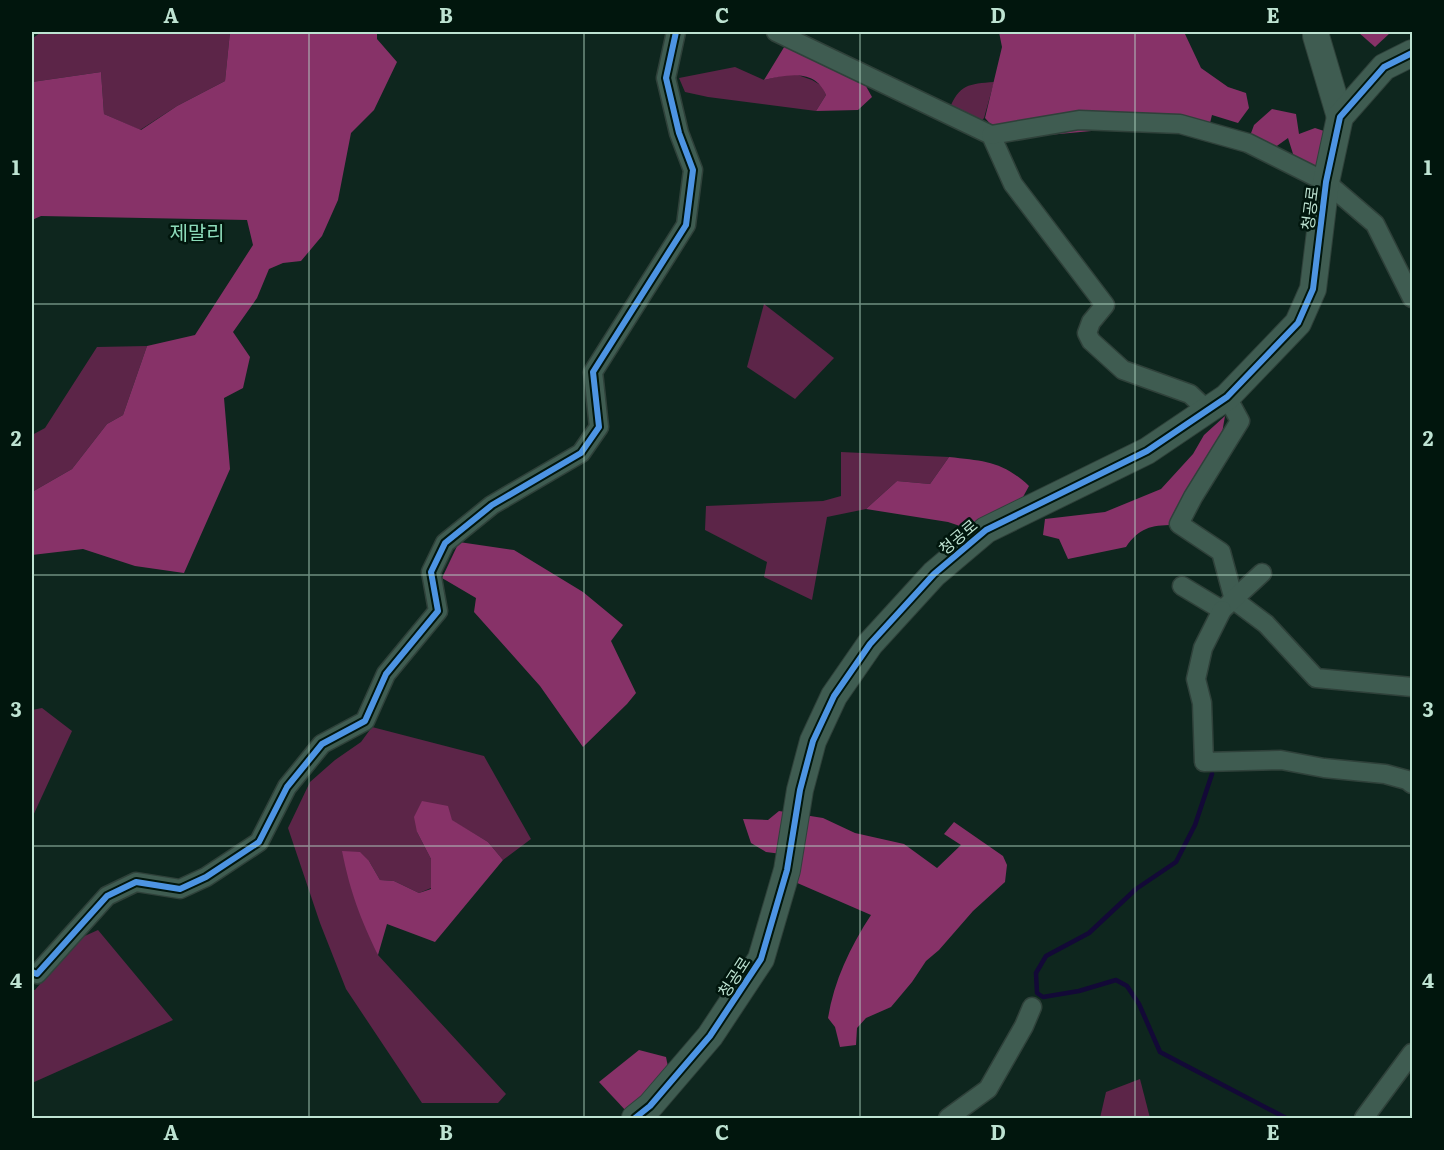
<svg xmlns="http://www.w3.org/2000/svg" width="1444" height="1150" viewBox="0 0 1444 1150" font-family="Literata,'Noto Sans KR',serif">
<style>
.green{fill:#5c2548}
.forest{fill:#873268}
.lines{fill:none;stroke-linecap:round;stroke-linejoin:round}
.stream{stroke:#130937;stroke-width:4.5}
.street-casing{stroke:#2f413a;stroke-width:21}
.secondary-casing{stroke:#2f413a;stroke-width:28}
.street{stroke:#3f5c51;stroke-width:18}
.secondary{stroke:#3f5c51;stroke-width:26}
.cycleway-casing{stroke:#01160d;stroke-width:10}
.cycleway{stroke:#4d94e3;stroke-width:6}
.grid{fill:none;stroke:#bee3d2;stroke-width:1.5;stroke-opacity:0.55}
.labels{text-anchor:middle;stroke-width:5;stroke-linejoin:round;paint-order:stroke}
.street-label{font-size:16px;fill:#bee3d2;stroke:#01160d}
.quarter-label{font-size:20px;fill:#8ddbba;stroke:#01160d}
.neatline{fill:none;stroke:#bee3d2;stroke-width:2}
.grid-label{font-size:20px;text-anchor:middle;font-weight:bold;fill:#bee3d2}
</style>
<rect width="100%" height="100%" fill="#0e261e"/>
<!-- green -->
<g class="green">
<polygon points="41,32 230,32 225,81 177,106 140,130 104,114 101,72 32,82 32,39"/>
<polygon points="735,67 764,80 792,73 812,80 822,86 826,95 816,111 708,97 685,92 679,78"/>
<path d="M 994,82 L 984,118 L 979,124 L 949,110 C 959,84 969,84 994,82 Z"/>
<polygon points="764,304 834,358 795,399 747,367"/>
<polygon points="147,346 123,415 107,424 72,469 32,492 32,435 45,428 97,347"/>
<polygon points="841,452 949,457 930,484 897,481 866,509 827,517 812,600 764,577 767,562 705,530 706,506 823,501 841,496"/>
<polygon points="42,708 72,731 32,818 32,710"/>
<polygon points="372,727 484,756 531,839 503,860 488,842 451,820 417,832 431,859 431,888 419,893 394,881 380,880 369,861 378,955 506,1094 498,1103 422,1103 346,989 320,923 288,828 310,782 335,760 361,742"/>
<polygon points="98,930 173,1020 32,1083 32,990 35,990 78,939"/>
<polygon points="1140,1079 1150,1118 1100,1118 1106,1092"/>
</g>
<!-- forest -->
<g class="forest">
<polygon points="230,32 377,32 377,39 397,62 374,110 351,133 338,200 322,236 301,261 283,263 269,269 257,298 233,332 250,357 243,388 224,398 230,469 184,573 135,566 83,549 32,555 32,492 72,469 107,424 123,415 147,346 195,335 253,245 247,220 41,216 32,220 32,82 101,72 104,114 141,130 177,106 225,81"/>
<polygon points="999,32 1181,32 1185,34 1201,68 1228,87 1246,93 1249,108 1238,123 1212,115 1209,127 1113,129 1004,139 985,118 1002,47"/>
<polygon points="1358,32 1391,32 1375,47"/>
<path d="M 786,44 L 862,79 L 872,97 L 858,110 L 816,111 L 826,95 C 815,68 786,75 764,80 Z"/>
<polygon points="1272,109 1296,114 1299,134 1315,128 1327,132 1328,158 1312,168 1294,157 1288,138 1274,148 1250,136 1254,125"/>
<path d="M 1225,416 L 1221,439 L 1173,525 C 1151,525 1139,528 1126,547 L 1068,559 L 1059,539 L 1043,535 L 1045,519 L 1105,512 L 1161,489 L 1193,454 L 1204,435 Z"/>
<path d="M 949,457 C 984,461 1002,461 1029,486 L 1018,506 L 969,529 L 948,522 L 866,509 L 897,481 L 930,484 Z"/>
<polygon points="459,542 514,550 583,592 623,625 611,641 636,693 627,704 583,747 540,686 474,612 476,598 442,578"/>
<path d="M 422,801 L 448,806 L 452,820 L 488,842 L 503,860 L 435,942 L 387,924 L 378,955 C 360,918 350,891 342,851 L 360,852 L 369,861 L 380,880 L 394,881 L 419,893 L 431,889 L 431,859 L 417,832 L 414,817 Z"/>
<path d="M 779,811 L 823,818 L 855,833 L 904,844 L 937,868 L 961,845 L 944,834 L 954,822 L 1003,856 L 1007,865 L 1005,882 L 973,911 L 939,950 L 926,961 L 912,982 L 891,1007 L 866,1018 L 857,1028 L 856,1045 L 840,1047 L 835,1027 L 828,1018 C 834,981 850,947 871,915 L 795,882 L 797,856 L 766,852 L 751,843 L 743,819 L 768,820 Z"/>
<polygon points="639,1050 666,1057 673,1091 627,1112 599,1082"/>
</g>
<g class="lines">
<!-- stream -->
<polyline class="stream" points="1212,774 1195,825 1176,862 1136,889 1089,933 1046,956 1036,973 1037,993 1043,997 1079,991 1116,980 1127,986 1139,1004 1160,1052 1286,1118"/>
<!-- street casing -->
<g class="street-casing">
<g id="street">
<polyline points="776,32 991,135 1013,184 1105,305 1091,322 1087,333 1091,341 1123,370 1190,394 1208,411"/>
<polyline points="991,135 1079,120 1180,124 1248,143 1326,182 1375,224 1412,298"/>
<polyline points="1227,397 1240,421 1193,497 1179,524 1221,552 1234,600 1266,624 1316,678 1412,687"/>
<polyline points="1182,586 1222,610 1262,573"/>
<polyline points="1222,610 1203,648 1196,679 1202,703 1204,762 1281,760 1324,768 1385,774 1407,780 1412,784"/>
<polyline points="32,972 37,974 107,896 136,882 180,889 206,877 259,842 287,787 322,744 365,721 386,674 438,611 431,572 445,543 492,505 581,453 599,427 593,372 686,225 693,170 679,133 666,78 676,32"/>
<polyline points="948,1118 988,1089 1024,1026 1032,1007"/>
<polyline points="1364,1118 1412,1053"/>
</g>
</g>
<!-- secondary casing -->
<g class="secondary-casing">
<g id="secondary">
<polyline points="1316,32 1316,36 1340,117"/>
<polyline points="635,1118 650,1106 710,1036 761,959 787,870 800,790 813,741 834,696 870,644 934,574 986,530 1147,451 1227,397 1298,323 1313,289 1326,182 1340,117 1384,67 1412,53"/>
</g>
</g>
<!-- street -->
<use href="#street" class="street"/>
<!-- secondary -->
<use href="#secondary" class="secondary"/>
<!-- cycleway casing -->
<g class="cycleway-casing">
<g id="cycleway">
<polyline points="32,972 37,974 107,896 136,882 180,889 206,877 259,842 287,787 322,744 365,721 386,674 438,611 431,572 445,543 492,505 581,453 599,427 593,372 686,225 693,170 679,133 666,78 676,32"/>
<polyline points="635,1118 650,1106 710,1036 761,959 787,870 800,790 813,741 834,696 870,644 934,574 986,530 1147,451 1227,397 1298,323 1313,289 1326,182 1340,117 1384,67 1412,53"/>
</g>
</g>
<!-- cycleway -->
<use href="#cycleway" class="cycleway"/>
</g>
<!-- grid -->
<path class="grid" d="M 309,32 L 309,1118M 584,32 L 584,1118M 860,32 L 860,1118M 1135,32 L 1135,1118M 32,304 L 1412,304M 32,575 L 1412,575M 32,846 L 1412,846"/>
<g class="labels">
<!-- street labels -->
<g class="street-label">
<text transform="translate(1310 208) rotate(-83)" y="6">청공로</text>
<text transform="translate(958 537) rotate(-40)" y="6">청공로</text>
<text transform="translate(734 977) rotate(-57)" y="6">청공로</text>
</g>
<!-- quarter labels -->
<g class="quarter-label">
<text x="197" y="240">제말리</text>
</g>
</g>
<!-- border -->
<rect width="1444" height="1150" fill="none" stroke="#01160d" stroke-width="66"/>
<rect x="33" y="33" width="1378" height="1084" class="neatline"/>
<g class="grid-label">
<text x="171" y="23">A</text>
<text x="446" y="23">B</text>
<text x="722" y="23">C</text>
<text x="998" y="23">D</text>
<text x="1273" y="23">E</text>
<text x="16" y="175">1</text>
<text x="1428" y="175">1</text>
<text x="16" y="446">2</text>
<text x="1428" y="446">2</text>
<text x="16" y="717">3</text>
<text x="1428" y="717">3</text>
<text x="16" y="988">4</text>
<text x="1428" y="988">4</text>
<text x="171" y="1140">A</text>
<text x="446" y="1140">B</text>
<text x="722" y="1140">C</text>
<text x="998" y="1140">D</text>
<text x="1273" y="1140">E</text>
</g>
</svg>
